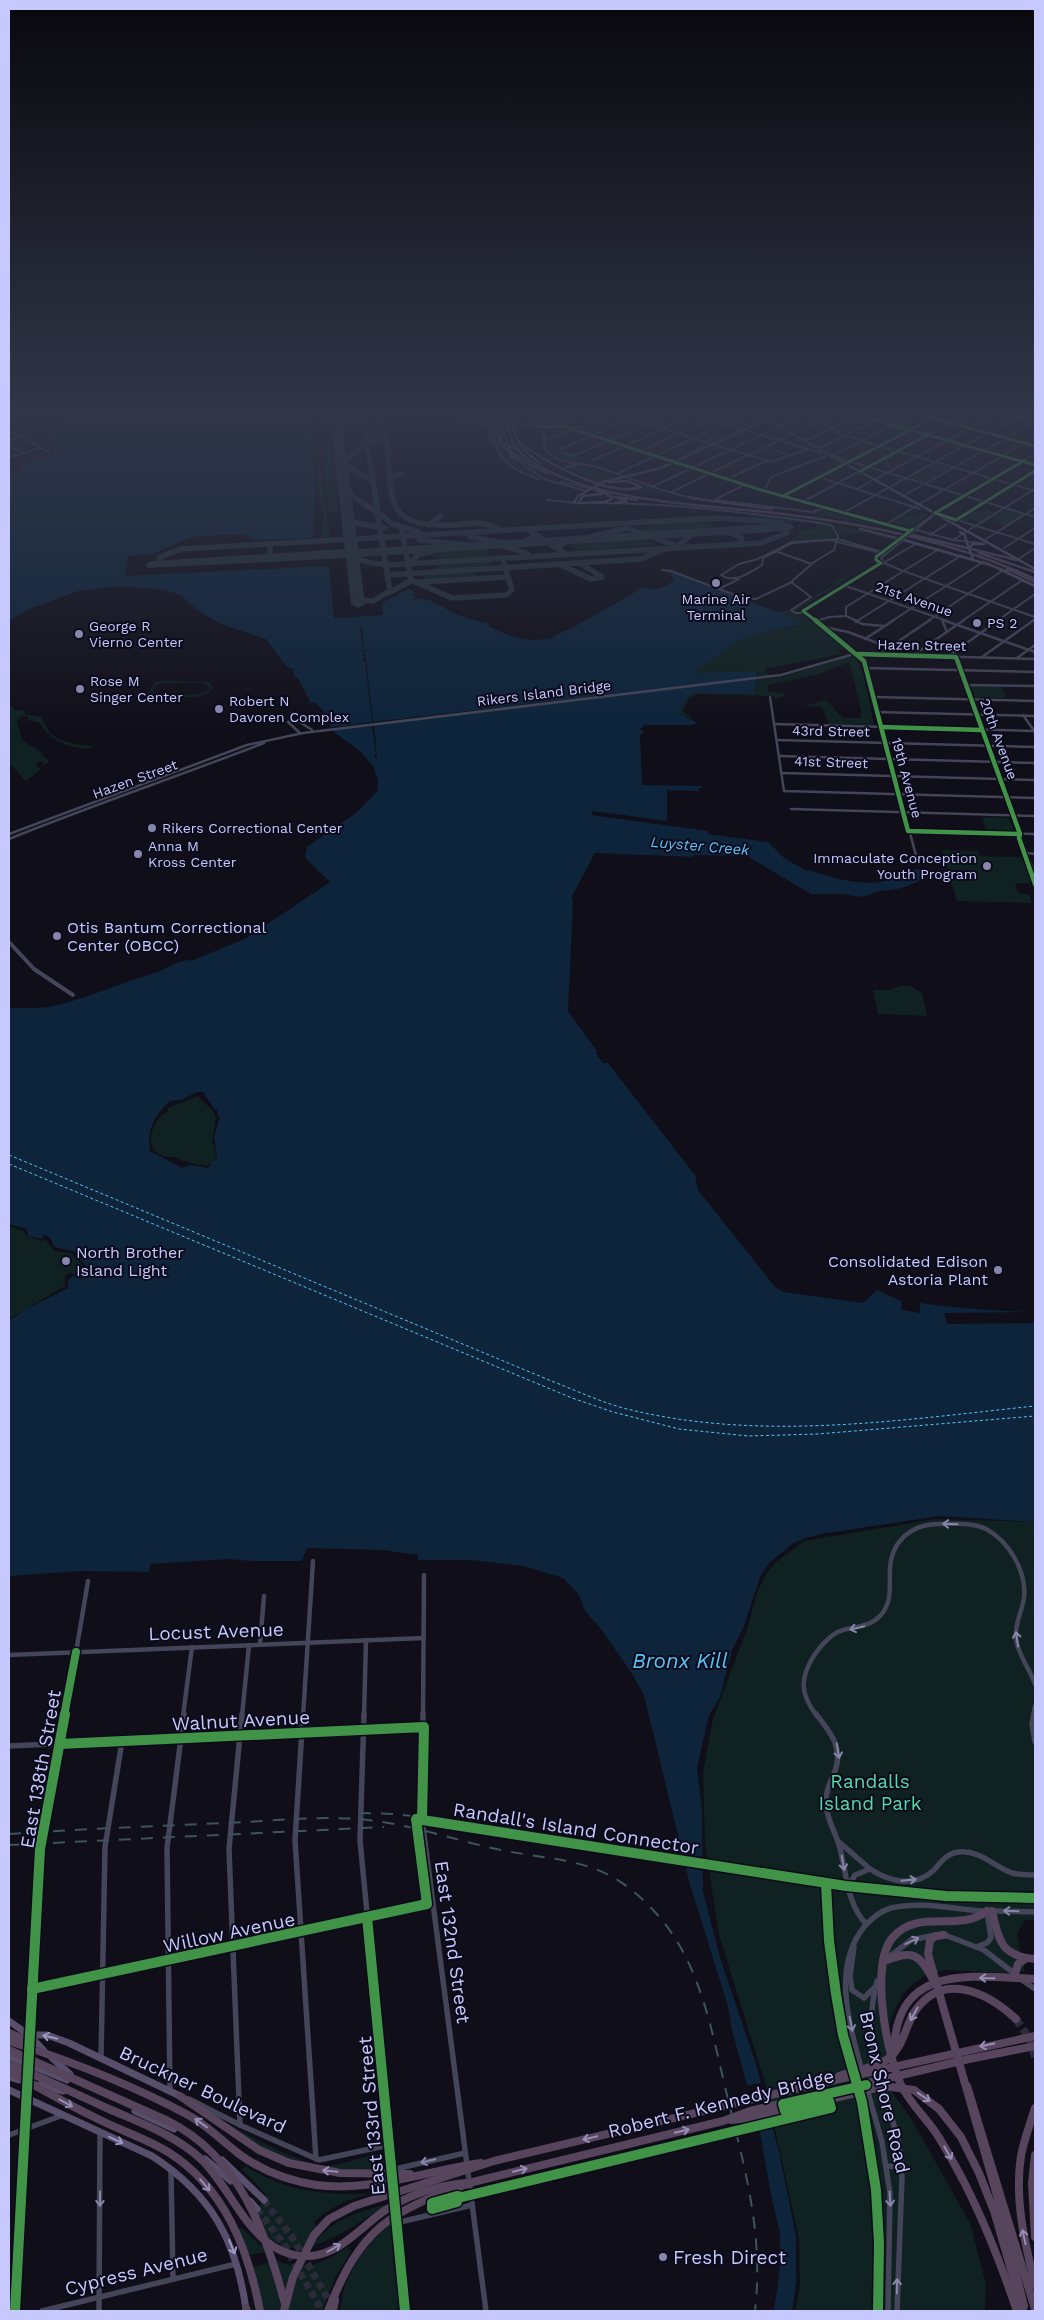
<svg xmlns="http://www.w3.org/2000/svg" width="1044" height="2320" viewBox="0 0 1044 2320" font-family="'Work Sans',sans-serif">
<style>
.green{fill:#0f2120;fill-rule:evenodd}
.water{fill:#0d243a;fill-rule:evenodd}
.pier{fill:#100e18}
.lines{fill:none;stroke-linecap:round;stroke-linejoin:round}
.ferry{stroke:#59c3f9;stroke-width:1;stroke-dasharray:3 2.5;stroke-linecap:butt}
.taxiway{stroke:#26313b;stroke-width:5.5}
.runway{fill:#26313b;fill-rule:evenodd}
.minor-tunnel{stroke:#2b2a3a;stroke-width:2;stroke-dasharray:2 1;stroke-linecap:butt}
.major-tunnel{stroke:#2b2a3a;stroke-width:7;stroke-dasharray:7 4;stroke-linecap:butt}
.highway-tunnel{stroke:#2b2a3a;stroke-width:8;stroke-dasharray:8 4;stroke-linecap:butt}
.minor-far4{stroke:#444558;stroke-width:2}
.minor-far3{stroke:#444558;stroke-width:2.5}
.minor-far2{stroke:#444558;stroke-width:4}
.minor-far1{stroke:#444558;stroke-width:4.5}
.minor{stroke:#444558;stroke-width:5.5}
.major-far2{stroke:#574f6b;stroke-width:2.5}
.major-far1{stroke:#574f6b;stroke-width:5}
.major{stroke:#574f6b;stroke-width:7}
.highway-far1{stroke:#57455d;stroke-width:2.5}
.highway{stroke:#57455d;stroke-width:8}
.rail{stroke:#3d545e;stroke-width:2;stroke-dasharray:12 10;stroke-linecap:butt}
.cycleway-far3-casing{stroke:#0c0b1b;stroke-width:5}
.cycleway-far2-casing{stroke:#0c0b1b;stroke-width:7}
.cycleway-far1-casing{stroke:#0c0b1b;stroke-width:11}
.cycleway-casing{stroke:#0c0b1b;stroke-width:13}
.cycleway-far3{stroke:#419447;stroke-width:3}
.cycleway-far2{stroke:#419447;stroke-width:4.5}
.cycleway-far1{stroke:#419447;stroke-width:8}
.cycleway{stroke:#419447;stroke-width:10}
.oneway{stroke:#8686aa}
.oneway2{stroke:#958db5}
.oneway3{stroke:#9a98c3}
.poi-dot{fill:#8787ad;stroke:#0c0b1b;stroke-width:2}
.labels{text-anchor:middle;stroke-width:4;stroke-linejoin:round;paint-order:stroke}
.far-poi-label{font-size:14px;fill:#c7c8fd;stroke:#0c0b1b;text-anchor:start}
.far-street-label{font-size:14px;fill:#c7c8fd;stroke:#0c0b1b}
.far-water-label{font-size:15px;font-style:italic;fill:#59c3f9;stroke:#0c0b1b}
.poi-label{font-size:16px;fill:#c7c8fd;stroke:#0c0b1b;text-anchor:start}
.near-street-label{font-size:19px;fill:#c7c8fd;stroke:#0c0b1b}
.near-park-label{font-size:19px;fill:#57d9a8;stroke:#0c0b1b}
.near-poi-label{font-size:19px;fill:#c7c8fd;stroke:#0c0b1b;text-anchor:start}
.near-water-label{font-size:21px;font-style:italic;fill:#59c3f9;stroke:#0c0b1b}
</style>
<rect width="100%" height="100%" fill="#100e18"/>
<!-- green -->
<g class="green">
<path d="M 313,411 L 317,411 L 321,471 L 330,538 L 321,537 L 322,521 L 324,520 L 324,510 L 322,510 C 320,495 316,481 315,466 L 319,465 L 319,462 L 315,461 L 317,452 Z"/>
<polygon points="319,411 327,411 333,464 323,463"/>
<path d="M 552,441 L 563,447 L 557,450 L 566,455 L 577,455 L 589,459 C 578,464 556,460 549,449 L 548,442 Z"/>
<polygon points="497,442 503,442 507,451 503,453 539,477 510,464 495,447 494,444"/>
<polygon points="333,464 338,512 329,512 323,465"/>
<polygon points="935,464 950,468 924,482 910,478"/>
<polygon points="582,466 616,477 600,483 564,467"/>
<polygon points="639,483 680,496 712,502 629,491 641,489 642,486"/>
<polygon points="777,508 814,512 824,509 907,531"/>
<polygon points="988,509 995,512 980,522 971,519 967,522 959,519 973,511 981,513"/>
<polygon points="1006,509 1022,515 1003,527 999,525 999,522 991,519"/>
<path d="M 694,510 L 750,513 L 824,524 L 830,527 L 836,536 L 830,538 L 791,540 L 798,535 L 799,530 L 818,529 L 814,522 L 790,523 L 751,516 L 751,514 L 698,511 C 695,518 685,519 678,516 L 695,515 L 689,512 Z"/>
<path d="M 748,511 C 801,516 844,526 895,539 L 890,542 L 892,540 L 863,533 L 846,534 L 847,536 L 844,537 L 845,538 L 858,543 L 843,539 L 840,535 L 845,535 L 844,533 L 839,534 L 833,525 L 828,523 Z"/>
<polygon points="921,511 927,515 912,528 892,522 905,514 915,517"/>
<polygon points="703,521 710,522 713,526 709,528 647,532 640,529 652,524"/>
<polygon points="642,540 659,544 580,551 568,545"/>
<polygon points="487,549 489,556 436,559 435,556 424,556 441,552"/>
<polygon points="490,561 491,565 438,569 436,565"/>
<polygon points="475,572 476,575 495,575 425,579 424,575"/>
<path d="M 851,574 L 852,575 L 797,610 L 847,649 L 838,650 L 842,654 L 764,669 L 769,676 L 759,677 L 758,671 L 733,674 L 713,672 L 702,674 L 694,673 L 695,670 C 712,663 724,647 741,639 L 799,626 L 802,624 L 778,612 L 791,610 L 835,584 L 833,582 Z"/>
<polygon points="851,656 855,657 863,673 874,725 829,724 822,707 803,706 826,700 843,718 861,718 861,710 850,664 847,663 819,674 767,685 768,691 783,693 785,696 775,699 774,696 697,694 689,699 683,711 694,720 679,713 689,696 693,693 755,689 758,679 783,677"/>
<path d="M 156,681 L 212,682 L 210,684 L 213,688 C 205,702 173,696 159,695 L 152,694 L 150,690 ZM 165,683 L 203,683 L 210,688 C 204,697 162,697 153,691 L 154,686 Z"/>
<polygon points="971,686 1002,687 1006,698 975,697"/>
<path d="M 9,706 L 13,706 L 14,710 L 25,710 L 25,714 L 41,717 L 50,733 L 58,739 L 76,744 L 97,747 C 75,752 50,742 40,723 L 27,720 L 29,717 L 21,716 L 17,721 L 22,740 L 43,753 L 41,754 L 49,761 L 42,767 L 44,762 L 38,761 L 36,766 L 41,769 L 26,781 L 9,763 Z"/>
<polygon points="982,817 1009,818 1014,831 986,830"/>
<polygon points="942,850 979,851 980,856 1023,857 1032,883 1015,883 1018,893 1029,894 1032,903 957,901"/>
<polygon points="900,986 911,986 922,993 927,1016 878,1014 873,990 890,990"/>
<path d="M 198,1096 L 213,1111 L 216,1117 L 212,1142 C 217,1150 218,1162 208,1165 C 203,1167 178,1161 175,1157 C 137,1158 151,1118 169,1111 L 167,1110 L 169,1107 Z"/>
<polygon points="9,1226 23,1231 27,1236 43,1241 44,1237 54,1251 71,1253 89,1272 83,1278 70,1273 65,1276 65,1286 9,1319"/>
<polygon points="935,1519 1035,1522 1035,1920 1025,1920 1017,1934 1025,1971 1005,1973 945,1970 928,1974 914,1983 903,1994 892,2016 887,2035 889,2088 912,2120 970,2223 986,2284 985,2311 795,2311 800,2284 799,2239 765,2083 719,1935 705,1845 703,1772 713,1719 747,1629 757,1593 766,1574 776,1562 804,1541"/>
<path d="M 222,2120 C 241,2132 303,2165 323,2166 C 335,2167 363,2157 376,2154 L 386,2162 L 384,2163 L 385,2171 L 325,2169 L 272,2155 Z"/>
<path d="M 245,2166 C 285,2191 322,2195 368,2194 C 347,2200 330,2207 314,2222 L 321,2235 C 340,2217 361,2211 385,2205 L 385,2206 C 342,2233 289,2278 249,2218 L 267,2196 L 242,2169 Z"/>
<path d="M 393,2223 L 401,2308 L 390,2311 L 339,2311 C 342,2304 342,2296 344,2288 C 354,2263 371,2238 393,2223 Z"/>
<polygon points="241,2228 269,2252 246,2255 238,2229"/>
<path d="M 347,2247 L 351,2251 L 336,2276 L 322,2311 L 255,2311 L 251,2268 L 277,2260 C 299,2274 328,2262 347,2247 Z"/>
</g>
<!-- water -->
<path class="water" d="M 37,411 L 310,411 L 309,455 L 312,455 C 312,465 319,501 313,509 L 314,532 L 311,538 L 259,540 L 241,534 L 191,537 L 153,554 L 128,556 L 125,576 L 329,566 L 334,618 L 383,615 L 382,603 L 409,589 L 415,593 L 412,595 L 418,597 L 413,599 L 414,600 C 429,595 441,607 453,613 C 463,617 476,621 487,623 L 490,624 L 488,626 C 515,638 521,643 553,638 L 553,636 L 574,627 L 639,590 L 641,587 C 656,592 662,589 674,580 L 671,574 L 667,572 L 668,571 L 791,617 L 796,622 L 803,624 L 741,639 C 724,647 712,663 695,670 L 694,673 C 702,674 707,672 714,672 C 731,672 741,672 758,671 L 754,694 L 694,693 L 689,696 L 679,713 L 697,723 L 691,725 L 645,725 L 640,729 L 644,732 L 640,735 L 642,785 L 701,786 L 703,788 L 699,788 L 698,791 L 667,790 L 667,821 L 593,811 L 591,815 L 708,831 L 708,834 L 768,842 L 784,858 L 807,871 L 810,870 C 829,877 863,887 884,881 C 897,877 907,869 921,869 L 924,872 L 925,876 L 917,882 L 902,888 L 876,892 L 863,897 L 840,894 L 811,894 L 747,856 L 694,855 L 693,857 L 595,853 L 572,896 L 573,902 L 568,1011 L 597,1051 L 596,1054 L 603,1063 L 608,1063 L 695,1175 L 698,1190 L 776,1288 L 784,1292 L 863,1303 L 877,1290 L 901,1301 L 902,1310 L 920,1313 L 920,1303 C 956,1308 993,1311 1030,1312 L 944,1313 L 947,1324 L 1035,1323 L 1035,1511 L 1034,1512 L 1035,1522 L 939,1516 L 821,1534 L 803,1539 L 792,1544 L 769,1563 L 760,1577 L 744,1626 L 732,1650 L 720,1697 L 709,1715 L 697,1768 L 702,1810 L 703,1891 L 720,1958 L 756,2064 L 780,2156 L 796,2236 L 796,2284 L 792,2311 L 774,2311 L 780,2268 L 780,2232 L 772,2200 L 760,2133 L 732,2030 L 728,2006 L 690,1885 L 644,1695 L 631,1672 L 601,1629 L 585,1611 L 578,1593 L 563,1578 L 523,1566 L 471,1560 L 418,1560 L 418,1555 L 383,1550 L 307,1548 L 302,1561 L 251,1561 L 229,1559 L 150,1564 L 149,1572 L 80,1571 L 9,1576 L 9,1321 L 26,1309 L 68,1288 L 68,1280 L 73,1276 L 81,1279 L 92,1272 L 78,1257 L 78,1252 L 54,1247 L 51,1239 L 44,1234 L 42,1239 L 28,1236 L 27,1229 L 9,1224 L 9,1008 C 25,1008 42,1009 58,1005 C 92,996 124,982 157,972 C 169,968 180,959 193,960 L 245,939 L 330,882 L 305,858 L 307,847 L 357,812 L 377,792 L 378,780 L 373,766 L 360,751 L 331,730 C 330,720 323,706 312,702 L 305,704 L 310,701 L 298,678 L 294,677 L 293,669 L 286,666 L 266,639 L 221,624 L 197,610 L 181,595 L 166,590 L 120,586 L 78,591 L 32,608 L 9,620 L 9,477 L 24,473 L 19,469 L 33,459 L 55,455 L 53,452 L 57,448 L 52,444 L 56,442 L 48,440 C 51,430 65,431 74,426 C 62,414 49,418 37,411 ZM 197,1092 L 203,1092 L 215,1110 L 218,1109 L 217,1114 L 220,1117 L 214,1137 L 217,1156 L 208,1168 L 190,1165 L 182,1168 L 150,1151 C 146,1131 155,1114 170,1101 L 181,1100 Z"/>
<!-- pier -->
<g class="pier">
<polygon points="359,627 362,627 364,650 368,650 365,651 373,722 761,677 374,725 377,760 375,761 377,760 374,755 376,754 372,726 328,730 328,728 372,722 365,661 363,661 364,656 363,656 364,651 358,651 364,650 362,646 363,641 361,641 362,637 360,636 362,632 360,632 361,628"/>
<polygon points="680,1853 704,1857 705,1871 684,1867"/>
<polygon points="764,2082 774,2123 757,2130 746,2086"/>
</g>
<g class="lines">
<!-- ferry -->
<g class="ferry">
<path d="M 9,1155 L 549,1380 C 575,1390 600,1402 627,1409 C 761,1442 900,1420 1035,1406"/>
<polyline points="9,1164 572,1398 613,1412 679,1429 748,1436 818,1434 1035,1416"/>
</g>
<!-- taxiway -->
<g class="taxiway">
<polyline points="362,411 378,512 392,524 419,532"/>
<path d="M 380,411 C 383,425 387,439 388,453 C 391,508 390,527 453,525 C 468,524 485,520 498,529"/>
<path d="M 339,442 C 345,424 358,416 375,411"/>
<polyline points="341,459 347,466 373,481"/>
<path d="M 342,467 C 351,450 367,443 385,438"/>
<polyline points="389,477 401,474"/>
<polyline points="343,480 352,496 378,513"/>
<polyline points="347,516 356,523 385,528"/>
<polyline points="430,524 441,516"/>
<polyline points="527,529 567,555"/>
<polyline points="716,532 732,533 742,538 741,542 735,545"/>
<path d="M 470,537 C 491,540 517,550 535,536 L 533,533"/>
<polyline points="582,539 627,528 677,546"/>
<polyline points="419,540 476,546"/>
<polyline points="270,544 270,555 276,557"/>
<polyline points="491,545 501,545 528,554"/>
<polyline points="676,548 693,533"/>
<polyline points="560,550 559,545 569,540"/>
<polyline points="158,564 160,557 181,549 717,518 777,522 782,524 787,533 761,543 389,565 371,563 352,557"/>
<polyline points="561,565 591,579 602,577 581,564"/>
<polyline points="408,567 417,555 442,548"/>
<polyline points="387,575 641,559 662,550"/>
<polyline points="411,580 452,598 506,595 512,590 504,563"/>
<polyline points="420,582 508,577"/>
<polyline points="388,593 411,581 402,531"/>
<polyline points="357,600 373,601 390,591 377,511"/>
</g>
<!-- runway -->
<polygon class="runway" points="329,411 341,411 358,549 788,523 795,527 788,531 359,557 365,604 358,608 351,604 346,558 148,568 146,565 148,562 153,561 345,549"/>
<!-- minor-tunnel -->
<g class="minor-tunnel">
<polyline points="459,419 461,411"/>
<path d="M 490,434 C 494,455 505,465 523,474"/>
</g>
<!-- major-tunnel -->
<g class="major-tunnel">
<polyline points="264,2200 292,2237 331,2304"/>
<polyline points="257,2209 283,2243 322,2311"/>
</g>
<!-- highway-tunnel -->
<polyline class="highway-tunnel" points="1016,2019 1029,2038 1035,2057"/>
<!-- minor-far4 -->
<g class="minor-far4">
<polyline points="498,411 496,418 499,443 518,459"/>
<polyline points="605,411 771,462 808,449"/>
<polyline points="681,411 821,453"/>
<polyline points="800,411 845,436 1035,491"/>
<polyline points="842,411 1035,465"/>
<polyline points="907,411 1035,446"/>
<polyline points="469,415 477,420"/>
<path d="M 461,416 L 461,420 L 466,422 C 498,424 531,429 563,426 L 763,491 L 916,531"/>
<polyline points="637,416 559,450 566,454 575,455 677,411"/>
<polyline points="459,419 458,423 466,424"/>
<polyline points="545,419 562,424"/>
<polyline points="546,419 567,411"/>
<polyline points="538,421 541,417 541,411"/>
<polyline points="488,422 497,421 500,416"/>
<polyline points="481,424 491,433"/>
<polyline points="529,424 549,422"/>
<polyline points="561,424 594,411"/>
<path d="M 486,425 L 492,429 C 498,462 509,468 539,479"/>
<polyline points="499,426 502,428 511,453"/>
<polyline points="539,427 542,433 546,453"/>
<path d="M 548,427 C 544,435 543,449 551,455 C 562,463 579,463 592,466 C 627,475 658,492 694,498"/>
<polyline points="779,427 813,411"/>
<polyline points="9,430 49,452"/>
<polyline points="489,432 490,442"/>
<polyline points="9,440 21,437"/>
<polyline points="545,441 621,411"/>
<polyline points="805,441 867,411"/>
<polyline points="9,445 23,453"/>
<polyline points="818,449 894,411"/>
<polyline points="640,451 729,411"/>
<polyline points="775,451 790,455"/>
<polyline points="1035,454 939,511 881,558 884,563 903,571 1035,617"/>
<polyline points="832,456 1035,517"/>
<polyline points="832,456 920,411"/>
<polyline points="9,457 40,448"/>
<polyline points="685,457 708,441 718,428"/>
<polyline points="515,458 544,479 586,491"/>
<polyline points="593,460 703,411"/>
<polyline points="859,472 974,411"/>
<polyline points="616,474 750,413"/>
<polyline points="819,477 920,509"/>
<polyline points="727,479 766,461"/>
<polyline points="874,480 1001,411"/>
<polyline points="561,482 579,485"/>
<polyline points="576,485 596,490"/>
<polyline points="652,487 776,428"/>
<polyline points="857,489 871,481"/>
<polyline points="764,491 771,477 826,456"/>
<polyline points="671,492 840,411"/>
<polyline points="783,496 947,411"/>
<polyline points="903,496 1035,422"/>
<polyline points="716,499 746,484"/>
<polyline points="547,500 577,503"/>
<polyline points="716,500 813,512 823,508"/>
<polyline points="803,502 856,473"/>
<path d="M 597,503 C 674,503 751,513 827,524 L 832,526 L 838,536 L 834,550 L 814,562 L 790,583 L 756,599 L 743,598 L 671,571 L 662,570"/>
<polyline points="918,505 1035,437"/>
<polyline points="843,513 1027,411"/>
<polyline points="937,514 1035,544"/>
<polyline points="956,519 1035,471"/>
<polyline points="888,523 916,506"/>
<polyline points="913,529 953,540 981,543"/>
<polyline points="930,535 947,524"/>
<polyline points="953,540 1033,490"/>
<polyline points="983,541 1035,508"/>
<polyline points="1004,548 1035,528"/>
<polyline points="775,551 812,564"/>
<path d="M 882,552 L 838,539 L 792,542 L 758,559 L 739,564 L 721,575 C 735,584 749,573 762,565 L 763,558 L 792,543 L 830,540 L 885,554"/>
<polyline points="1017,560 1035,548"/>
<polyline points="883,564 877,561 876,557 934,514"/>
<polyline points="791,582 811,597 791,610 795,613 804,613"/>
<polyline points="843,585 947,621"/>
<polyline points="721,588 739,579"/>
<polyline points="804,613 815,621"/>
<polyline points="804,613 806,609 917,543"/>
<polyline points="846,616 846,607 939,549"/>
<polyline points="846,616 857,621"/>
<polyline points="816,621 829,617 846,616"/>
<polyline points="857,621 962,555"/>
<polyline points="892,621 983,562"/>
<polyline points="928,621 1002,571"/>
<polyline points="962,621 1021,581"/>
<polyline points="997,621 1035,594"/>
<polyline points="1032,621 1035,619"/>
</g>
<!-- minor-far3 -->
<g class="minor-far3">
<polyline points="813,620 858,654 864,661 918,863"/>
<polyline points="854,620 862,624 884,626"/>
<polyline points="942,620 947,632"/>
<polyline points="943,620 1035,652"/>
<polyline points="816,621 819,620"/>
<polyline points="856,622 859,620"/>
<polyline points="824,627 848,632 888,647"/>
<polyline points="865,639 894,620"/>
<polyline points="954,652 1035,876"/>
<polyline points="878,655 930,620"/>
<polyline points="912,656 964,620"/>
<polyline points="947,657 999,620"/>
<polyline points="982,657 1034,620"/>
<polyline points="1017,658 1035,645"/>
<polyline points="866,668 1035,672"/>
<polyline points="966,685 1035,686"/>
<polyline points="770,697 784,791 1035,798"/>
<polyline points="873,697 1035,701"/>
<polyline points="876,712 1035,716"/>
<polyline points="1023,715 1035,732"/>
<polyline points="775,724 1035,731"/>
<polyline points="300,733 288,722 298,721 312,730"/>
<polyline points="777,740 1035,747"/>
<polyline points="779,756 1035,763"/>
<polyline points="782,773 1035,780"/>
<polyline points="791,809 1035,816"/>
<polyline points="908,831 1035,834"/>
<polyline points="9,834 247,745 303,733 781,675 854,654 1035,659"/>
<path d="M 9,839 C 93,805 179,776 264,743"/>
<polyline points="1027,853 1035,854"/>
</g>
<!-- minor-far2 -->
<polyline class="minor-far2" points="9,942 34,969 73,995"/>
<!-- minor-far1 -->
<g class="minor-far1">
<polyline points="260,1644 264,1596"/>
<polyline points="76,1652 88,1581"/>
<polyline points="9,1655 424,1638"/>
<polyline points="183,1716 192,1647"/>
<polyline points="242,1716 249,1645"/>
<polyline points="303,1716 313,1561"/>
<polyline points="364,1716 366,1640"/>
<polyline points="423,1716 424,1575"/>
<path d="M 817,1716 C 799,1693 800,1677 815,1654 C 821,1646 827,1638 836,1633 C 851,1625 869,1629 881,1615 C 893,1601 889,1584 890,1568 C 892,1539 914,1523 941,1524 C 956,1524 972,1522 986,1529 C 1009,1541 1027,1572 1024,1598 C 1022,1612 1014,1625 1016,1639 C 1018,1655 1030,1669 1035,1684"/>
<polyline points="1033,1716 1035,1706"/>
</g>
<!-- minor -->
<g class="minor">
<polyline points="303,1714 295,1840 316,2159"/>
<polyline points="364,1714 360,1840 392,2175"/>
<polyline points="423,1714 422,1819 486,2311"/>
<path d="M 816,1714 C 832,1734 845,1750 833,1776 C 829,1785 825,1794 826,1805 C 827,1819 835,1832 839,1845 C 847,1873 846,1902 866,1924"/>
<polyline points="1034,1714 1032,1724 1035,1742"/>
<polyline points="9,1746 424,1727"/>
<polyline points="839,1842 870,1869"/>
<path d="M 848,1887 L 855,1875 L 870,1869 C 890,1882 915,1888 934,1870 C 941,1862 947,1853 959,1852 C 980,1850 993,1866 1012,1873 C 1020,1875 1027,1875 1035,1875"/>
<polyline points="993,1911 1035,1912"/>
<polyline points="945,1935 984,1950 1015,1974"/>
<polyline points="854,1947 850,1977 852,1990 864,1998 874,1988"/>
<polyline points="976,1947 987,1943 991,1938 987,1911"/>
<polyline points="889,1957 911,1940 935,1935"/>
<polyline points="1022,1980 1035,1989"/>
<path d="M 877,1981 C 870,2009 868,2036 877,2064"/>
<polyline points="32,1989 432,1903"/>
<polyline points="101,2059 105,1847 122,1741"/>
<path d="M 862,2071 C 850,2026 831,1968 864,1927 C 871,1919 880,1911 891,1908 C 920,1901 954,1909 983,1911"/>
<polyline points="883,2085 899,2144 902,2177 897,2311"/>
<polyline points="867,2089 882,2142 890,2193 888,2311"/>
<polyline points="170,2091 167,1848 184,1714"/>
<polyline points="189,2099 240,2125 319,2160 389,2145"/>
<polyline points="240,2125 229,1849 242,1714"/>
<polyline points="9,2135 63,2115"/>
<polyline points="887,2166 901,2167"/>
<polyline points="391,2170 465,2153"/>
<polyline points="171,2171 173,2279"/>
<polyline points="393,2182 405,2311"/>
<polyline points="396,2223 472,2205"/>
<polyline points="42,2311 236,2264"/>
<polyline points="99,2311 100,2132"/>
</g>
<!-- major-far2 -->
<g class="major-far2">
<polyline points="751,411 1035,569"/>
<polyline points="995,411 1035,421"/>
<polyline points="583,496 601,494"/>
<polyline points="618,498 625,500 627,503"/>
<polyline points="574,503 578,496 603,482 661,468 785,411"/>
<polyline points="578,503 584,495"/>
<polyline points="578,503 605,502 612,499 610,495 596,490"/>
<polyline points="615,503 625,501"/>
<polyline points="960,532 964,534 973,559"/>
<polyline points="900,539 987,564"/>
<polyline points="969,549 972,544 984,544"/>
<polyline points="997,568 1035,586"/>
</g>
<!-- major-far1 -->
<polyline class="major-far1" points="64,1716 76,1652"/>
<!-- major -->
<g class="major">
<polyline points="9,2021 29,2035 44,2051"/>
<polyline points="29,2035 47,2035 69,2043 180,2096"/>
<polyline points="28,2048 40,1849 65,1714"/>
<polyline points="9,2056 67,2080"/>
<polyline points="52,2058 70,2074"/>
<polyline points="9,2077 19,2080"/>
<polyline points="39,2085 63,2091"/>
<path d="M 9,2090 L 152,2156 C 211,2194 237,2241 246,2310"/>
<polyline points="135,2111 174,2129"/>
<polyline points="205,2159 231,2181"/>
<polyline points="222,2160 264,2200"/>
<polyline points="250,2201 257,2209"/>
<polyline points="15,2311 26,2080"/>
</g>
<!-- highway-far1 -->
<g class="highway-far1">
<polyline points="466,411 466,418 477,421"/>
<path d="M 508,411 C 506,433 512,450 532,462 C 599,504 705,504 783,514 C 868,524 956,542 1035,579"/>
<path d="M 513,411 C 511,435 520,450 540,463"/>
<polyline points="497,433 503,444 517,449"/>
<polyline points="502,437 500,427 504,411"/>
<path d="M 525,447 C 551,464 610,498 641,487 L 628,481 L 609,482"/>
<polyline points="507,449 510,455 517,460"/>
<polyline points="509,450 532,466 547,473"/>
<polyline points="565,467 582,464"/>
<polyline points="608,496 637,500"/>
<polyline points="691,498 772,509"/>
<polyline points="860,529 900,539"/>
<polyline points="913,535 1017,560"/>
<polyline points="979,553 1035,572"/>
<polyline points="983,562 1008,572"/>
<polyline points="1007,569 1035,582"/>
</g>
<!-- highway -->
<g class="highway">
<path d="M 987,1911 C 958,1933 919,1908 893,1937 C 869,1964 887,2057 902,2087 C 911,2104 925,2117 936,2133 C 946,2148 955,2165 964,2182 C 985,2223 1002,2267 1017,2311"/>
<path d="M 992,1911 C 999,1941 1001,1956 1035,1959"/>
<polyline points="944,1935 936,1936 930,1940 928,1954 996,2192 1024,2306"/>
<path d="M 887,1960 C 912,1950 920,1954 932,1978"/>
<polyline points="1015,1974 1018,1964 1025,1959"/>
<polyline points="9,2033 21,2038 29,2035"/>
<path d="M 9,2041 C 70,2061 131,2084 188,2115 C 207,2125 222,2141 239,2154 C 261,2170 289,2181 316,2185 C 371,2192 427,2171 481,2163"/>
<path d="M 9,2050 L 168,2121 C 239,2156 266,2232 285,2304"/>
<path d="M 894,2053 C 895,1963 970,1976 1035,1979"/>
<path d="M 9,2064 C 43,2078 76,2094 109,2109 C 141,2123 177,2136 202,2160 C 235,2192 253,2259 310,2256 C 340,2254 361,2227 384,2211 C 408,2195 436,2186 465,2183"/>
<path d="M 9,2071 C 38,2087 66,2104 96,2118 C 119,2130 145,2138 168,2152 C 224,2187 248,2248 260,2311"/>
<path d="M 839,2076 C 854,2071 876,2068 889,2058 C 904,2046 905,2026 915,2011 C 943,1971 987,1992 1016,2019"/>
<polyline points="967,2086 1035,2309"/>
<polyline points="180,2096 259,2150 289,2163 340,2173 410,2174"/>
<path d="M 1035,2108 C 1030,2124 1024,2140 1021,2156 C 1014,2200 1025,2243 1035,2285"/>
<polyline points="731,2120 753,2118 884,2086 914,2090 939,2109 961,2137 979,2173 994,2211 1023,2311"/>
<polyline points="1035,2155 1032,2183 1035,2237"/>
<polyline points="246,2308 247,2311"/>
<polyline points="284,2311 293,2277 314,2235 329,2219 354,2206 494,2161 825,2082 1035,2036"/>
<path d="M 328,2311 C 361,2227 390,2211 473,2182 L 723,2121 L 750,2111 L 969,2059 L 1035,2046"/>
<polyline points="333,2311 335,2300"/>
</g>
<!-- rail -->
<g class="rail">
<polyline points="359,1813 395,1814 442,1820 854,1885 944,1894 1035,1896"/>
<path d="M 9,1834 C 82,1829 154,1826 227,1823 C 274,1821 321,1815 368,1820 C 414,1825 457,1841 501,1850 C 567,1863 604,1857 654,1911 C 700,1960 711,2028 726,2091 C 744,2166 764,2232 755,2311"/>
<polyline points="9,1845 384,1827"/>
</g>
<!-- cycleway-far3 casing -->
<g class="cycleway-far3-casing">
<g id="cycleway-far3">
<polyline points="541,411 541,419 535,424 539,427 563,426 761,490 910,531"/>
<polyline points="842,411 1035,465"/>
<polyline points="907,411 1035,446"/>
<polyline points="859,472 931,433"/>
<polyline points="783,496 947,411"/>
<polyline points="935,513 1025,460"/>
<polyline points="935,513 956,520 1035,471"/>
<polyline points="816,621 803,611 881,563 876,560 876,557 913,529"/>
</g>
</g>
<!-- cycleway-far2 casing -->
<g class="cycleway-far2-casing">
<g id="cycleway-far2">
<polyline points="815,620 864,661 908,831 1020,834"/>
<polyline points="858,654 956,657 1020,834 1019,838 1035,884"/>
<polyline points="881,727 982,730"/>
</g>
</g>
<!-- cycleway-far1 casing -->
<g class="cycleway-far1-casing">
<polyline id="cycleway-far1" points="64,1716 76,1652"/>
</g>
<!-- cycleway casing -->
<g class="cycleway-casing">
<g id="cycleway">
<polyline points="60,1744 424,1727 422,1819"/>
<polyline points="826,1884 829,1941 836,1994 843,2035 862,2102 876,2190 879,2243 878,2311"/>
<polyline points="367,1917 405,2311"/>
<polyline points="32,1989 427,1904 416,1819 846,1886 946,1896 1035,1898"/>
<polyline points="457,2198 457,2202 432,2209 432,2203 457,2196 462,2197 831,2108 829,2101 785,2111 783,2104 866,2085"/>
<polyline points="15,2311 40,1849 65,1714"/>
</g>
</g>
<!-- cycleway-far3 -->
<use href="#cycleway-far3" class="cycleway-far3"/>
<!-- cycleway-far2 -->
<use href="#cycleway-far2" class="cycleway-far2"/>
<!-- cycleway-far1 -->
<use href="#cycleway-far1" class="cycleway-far1"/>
<!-- cycleway -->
<use href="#cycleway" class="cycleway"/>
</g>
<!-- one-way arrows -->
<defs><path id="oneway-shaft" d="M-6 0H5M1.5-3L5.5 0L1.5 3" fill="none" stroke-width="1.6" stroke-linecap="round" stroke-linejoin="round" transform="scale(1.25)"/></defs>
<g class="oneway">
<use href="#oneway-shaft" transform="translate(950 1524) rotate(-178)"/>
<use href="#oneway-shaft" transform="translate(857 1628) rotate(167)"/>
<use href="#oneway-shaft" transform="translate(1017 1639) rotate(-99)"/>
<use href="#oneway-shaft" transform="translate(838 1751) rotate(81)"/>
<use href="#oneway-shaft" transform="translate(843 1863) rotate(80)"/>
<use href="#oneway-shaft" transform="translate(909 1880) rotate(-6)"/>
<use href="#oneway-shaft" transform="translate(1011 1911) rotate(-178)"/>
<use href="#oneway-shaft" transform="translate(912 1941) rotate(-25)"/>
<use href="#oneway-shaft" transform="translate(851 2024) rotate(79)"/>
<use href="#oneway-shaft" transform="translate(428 2161) rotate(167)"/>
<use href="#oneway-shaft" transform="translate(100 2199) rotate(91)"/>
<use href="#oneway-shaft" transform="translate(890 2199) rotate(87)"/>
<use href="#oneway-shaft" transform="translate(897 2286) rotate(-89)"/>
</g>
<g class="oneway2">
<use href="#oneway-shaft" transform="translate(987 1978) rotate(-179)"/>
<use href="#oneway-shaft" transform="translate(914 2014) rotate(119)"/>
<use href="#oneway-shaft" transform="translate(987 2045) rotate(169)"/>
<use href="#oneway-shaft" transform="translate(924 2097) rotate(34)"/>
<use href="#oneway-shaft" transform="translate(66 2103) rotate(29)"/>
<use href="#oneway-shaft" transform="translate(201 2123) rotate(-144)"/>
<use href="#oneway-shaft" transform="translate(682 2131) rotate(-14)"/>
<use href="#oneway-shaft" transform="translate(590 2138) rotate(167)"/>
<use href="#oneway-shaft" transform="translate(948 2153) rotate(60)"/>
<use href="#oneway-shaft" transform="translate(520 2170) rotate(-14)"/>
<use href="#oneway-shaft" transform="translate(330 2171) rotate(-175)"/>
<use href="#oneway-shaft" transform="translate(205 2185) rotate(50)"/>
<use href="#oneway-shaft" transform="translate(1024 2237) rotate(-102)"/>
<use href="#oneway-shaft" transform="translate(334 2248) rotate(-30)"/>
</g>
<g class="oneway3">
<use href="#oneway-shaft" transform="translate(50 2037) rotate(-166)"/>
<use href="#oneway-shaft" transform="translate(116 2140) rotate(25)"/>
<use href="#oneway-shaft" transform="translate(232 2247) rotate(68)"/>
</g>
<!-- sky -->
<linearGradient id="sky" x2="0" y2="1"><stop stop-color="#09080d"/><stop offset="0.56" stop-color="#313648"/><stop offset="1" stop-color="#313648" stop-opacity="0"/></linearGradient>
<rect width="1044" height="735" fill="url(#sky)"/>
<!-- markers -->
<g class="poi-dot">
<circle cx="716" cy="583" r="5"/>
<circle cx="977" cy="623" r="5"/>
<circle cx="79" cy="634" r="5"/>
<circle cx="80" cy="689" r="5"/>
<circle cx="219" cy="709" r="5"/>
<circle cx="152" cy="828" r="5"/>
<circle cx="138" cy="854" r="5"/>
<circle cx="987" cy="866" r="5"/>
<circle cx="57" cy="936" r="5"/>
<circle cx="66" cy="1261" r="5"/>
<circle cx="998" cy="1270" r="5"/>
<circle cx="663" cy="2257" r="5"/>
</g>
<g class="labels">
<!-- far-poi labels -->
<g class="far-poi-label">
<text x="716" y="604" text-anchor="middle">Marine Air<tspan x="716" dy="16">Terminal</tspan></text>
<text x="987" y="628">PS 2</text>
<text x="89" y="631">George R<tspan x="89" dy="16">Vierno Center</tspan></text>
<text x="90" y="686">Rose M<tspan x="90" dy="16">Singer Center</tspan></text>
<text x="229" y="706">Robert N<tspan x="229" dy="16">Davoren Complex</tspan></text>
<text x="162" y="833">Rikers Correctional Center</text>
<text x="148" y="851">Anna M<tspan x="148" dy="16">Kross Center</tspan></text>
<text x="977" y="863" text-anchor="end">Immaculate Conception<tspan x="977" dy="16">Youth Program</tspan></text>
</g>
<!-- far-street labels -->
<g class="far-street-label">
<text transform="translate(914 599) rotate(19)" y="5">21st Avenue</text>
<text transform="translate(922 645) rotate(1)" y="5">Hazen Street</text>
<text transform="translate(544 693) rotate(-7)" y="5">Rikers Island Bridge</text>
<text transform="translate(831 731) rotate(1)" y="5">43rd Street</text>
<text transform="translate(999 739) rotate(70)" y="5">20th Avenue</text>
<text transform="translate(831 762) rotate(2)" y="5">41st Street</text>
<text transform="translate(907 778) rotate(75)" y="5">19th Avenue</text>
<text transform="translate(135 779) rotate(-20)" y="5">Hazen Street</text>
</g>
<!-- far-water labels -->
<g class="far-water-label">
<text transform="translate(700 846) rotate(5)" y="5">Luyster Creek</text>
</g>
<!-- poi labels -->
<g class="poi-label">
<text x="67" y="933">Otis Bantum Correctional<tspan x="67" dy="18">Center (OBCC)</tspan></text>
<text x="76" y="1258">North Brother<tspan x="76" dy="18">Island Light</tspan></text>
<text x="988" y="1267" text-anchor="end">Consolidated Edison<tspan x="988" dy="18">Astoria Plant</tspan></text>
</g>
<!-- near-street labels -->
<g class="near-street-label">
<text transform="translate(216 1631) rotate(-2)" y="7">Locust Avenue</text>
<text transform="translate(241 1720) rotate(-3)" y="7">Walnut Avenue</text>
<text transform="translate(40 1769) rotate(-80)" y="7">East 138th Street</text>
<text transform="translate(576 1828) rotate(9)" y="7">Randall's Island Connector</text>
<text transform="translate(229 1932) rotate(-12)" y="7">Willow Avenue</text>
<text transform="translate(453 1942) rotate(82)" y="7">East 132nd Street</text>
<text transform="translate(203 2089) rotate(25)" y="7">Bruckner Boulevard</text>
<text transform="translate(885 2092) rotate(77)" y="7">Bronx Shore Road</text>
<text transform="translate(721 2103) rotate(-14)" y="7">Robert F. Kennedy Bridge</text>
<text transform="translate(371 2116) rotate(-95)" y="7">East 133rd Street</text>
<text transform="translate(136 2271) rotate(-14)" y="7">Cypress Avenue</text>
</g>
<!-- near-park labels -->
<g class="near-park-label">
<text x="870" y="1788">Randalls<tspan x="870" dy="22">Island Park</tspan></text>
</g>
<!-- near-poi labels -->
<g class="near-poi-label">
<text x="673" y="2264">Fresh Direct</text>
</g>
<!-- near-water labels -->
<g class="near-water-label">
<text x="680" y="1668">Bronx Kill</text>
</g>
</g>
<!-- border -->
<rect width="1044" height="2320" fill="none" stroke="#c7c8fd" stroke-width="20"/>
</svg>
